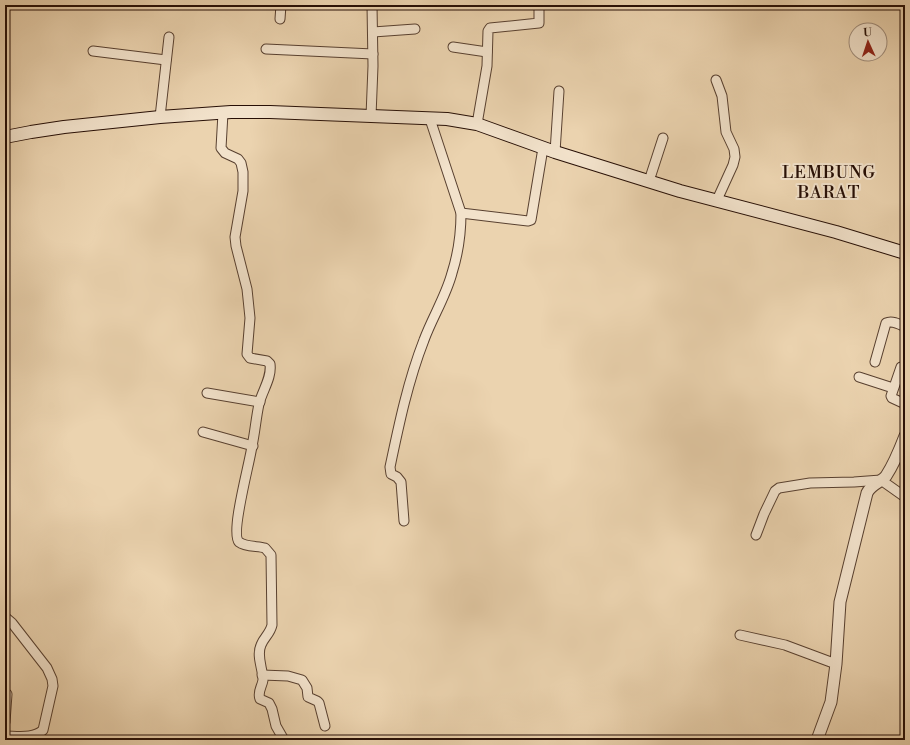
<svg xmlns="http://www.w3.org/2000/svg" width="910" height="745" viewBox="0 0 910 745" font-family="'Libre Bodoni',serif">
<style>
.lines{fill:none;stroke-linecap:round;stroke-linejoin:round}
.minor-casing{stroke:#584030;stroke-width:11}
.tertiary-casing{stroke:#584030;stroke-width:13}
.secondary-casing{stroke:#270f06;stroke-width:14}
.minor{stroke:#f2e2cb;stroke-width:9}
.tertiary{stroke:#f2e2cb;stroke-width:11}
.secondary{stroke:#f2e2cb;stroke-width:12}
.labels{text-anchor:middle;stroke-width:4;stroke-linejoin:round;paint-order:stroke}
.quarter-label{font-size:17px;letter-spacing:1px;fill:#270f06;stroke:#f2e2cb}
</style>
<rect width="100%" height="100%" fill="#ebd3af"/>
<filter id="stains"><feTurbulence type="fractalNoise" baseFrequency=".005" numOctaves="4"/><feColorMatrix values="0 0 0 0 .2 0 0 0 0 .09 0 0 0 0 .02 0 0 0 .5 -.17"/></filter>
<radialGradient id="worn" r=".72"><stop offset=".6" stop-color="#630" stop-opacity="0"/><stop offset="1" stop-color="#630" stop-opacity=".3"/></radialGradient>
<g class="lines">
<!-- minor casing -->
<g class="minor-casing">
<g id="minor">
<polyline points="280,19 281,5"/>
<polyline points="373,32 415,29"/>
<polyline points="453,47 487,52"/>
<polyline points="266,49 373,54"/>
<polyline points="93,51 166,60"/>
<polyline points="716,80 722,96 726,132 734,149 735,157 733,165 717,200"/>
<path d="M 223,113 L 221,148 L 225,153 L 238,159 L 241,163 L 243,172 L 243,191 L 235,237 L 236,246 L 247,289 L 250,318 L 247,354 L 250,358 L 267,361 L 270,364 C 272,378 262,391 259,404 C 256,418 255,432 252,446 C 250,462 230,533 239,542 C 245,547 258,546 265,548 L 271,555 L 272,625 C 270,634 264,637 261,645 C 256,656 263,669 263,680 C 262,687 257,692 260,699 L 269,703 L 272,709 L 276,726 L 284,740"/>
<polyline points="371,116 373,66 372,5"/>
<polyline points="160,117 169,37"/>
<polyline points="477,124 487,66 488,31 490,28 539,23 539,5"/>
<polyline points="555,152 559,91"/>
<polyline points="649,181 663,138"/>
<polyline points="461,213 528,221 531,220 543,148"/>
<path d="M 875,362 L 886,323 C 892,320 899,324 905,327"/>
<polyline points="901,367 891,396 892,398 905,404"/>
<polyline points="859,377 893,388"/>
<polyline points="207,393 260,402"/>
<polyline points="203,432 253,446"/>
<path d="M 404,521 L 401,482 L 397,477 L 391,474 L 390,467 C 399,424 408,381 424,340 C 432,318 446,296 452,273 C 458,254 461,233 461,213 L 430,119"/>
<polyline points="756,535 764,514 775,491 779,488 810,483 854,482 881,480 905,497"/>
<path d="M 5,617 L 12,623 L 47,668 L 52,679 L 53,686 L 43,730 C 34,739 17,736 5,736"/>
<polyline points="740,635 785,645 836,664"/>
<polyline points="262,675 288,676 302,680 307,688 308,697 317,701 319,703 325,726"/>
<polyline points="5,722 7,694"/>
</g>
</g>
<!-- tertiary casing -->
<g class="tertiary-casing">
<path id="tertiary" d="M 817,740 L 831,702 L 836,664 L 840,602 L 867,493 C 871,484 880,483 886,476 C 894,464 900,449 905,436"/>
</g>
<!-- secondary casing -->
<g class="secondary-casing">
<polyline id="secondary" points="5,137 31,132 64,127 160,117 231,112 270,112 447,119 477,124 555,152 680,191 836,232 905,253"/>
</g>
<!-- minor -->
<use href="#minor" class="minor"/>
<!-- tertiary -->
<use href="#tertiary" class="tertiary"/>
<!-- secondary -->
<use href="#secondary" class="secondary"/>
</g>
<g class="labels">
<!-- quarter labels -->
<g class="quarter-label">
<text x="829" y="178">LEMBUNG<tspan x="829" dy="20">BARAT</tspan></text>
</g>
</g>
<!-- margin -->
<rect width="910" height="745" fill="none" stroke="#ebd3af" stroke-width="20"/>
<rect x="6" y="6" width="898" height="733" fill="none" stroke="#270f06" stroke-width="2"/>
<rect x="10" y="10" width="890" height="725" fill="none" stroke="#270f06"/>
<!-- north arrow -->
<g transform="translate(868 42) rotate(357)"><circle r="19" fill="#f2e2cb" stroke="#a18e7c"/>
<path d="M0-3L7 15L0 10L-7 15Z" fill="#8f2418"/>
<text y="-6" font-size="11" font-weight="bold" text-anchor="middle" fill="#270f06">U</text>
</g>
<rect width="100%" height="100%" filter="url(#stains)"/>
<rect width="100%" height="100%" fill="url(#worn)"/>
</svg>
